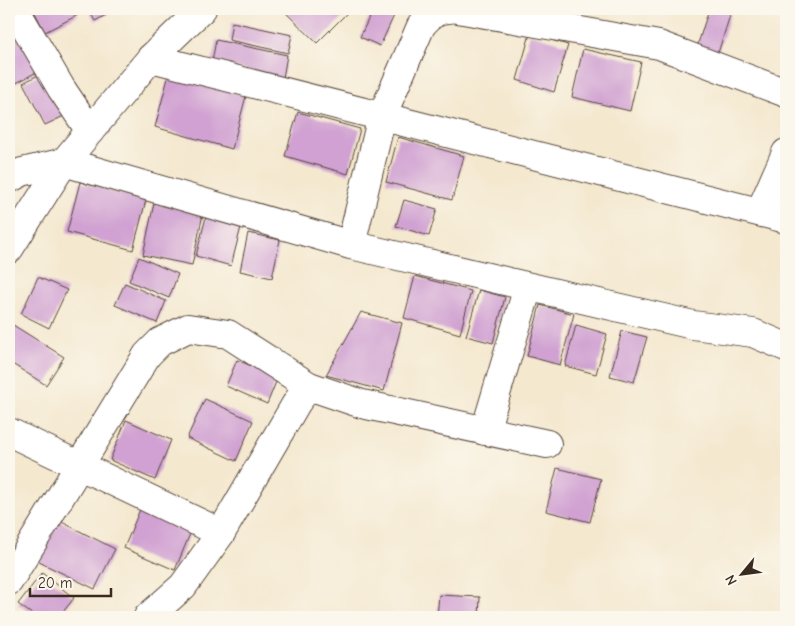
<svg xmlns="http://www.w3.org/2000/svg" width="795" height="626" viewBox="0 0 795 626" font-family="'Comic Neue',sans-serif">
<style>
.building{fill:#d0a1d2}
.lines{fill:none;stroke-linecap:round;stroke-linejoin:round}
.minor-casing{stroke:#574639;stroke-width:30}
.minor{stroke:#fff;stroke-width:28}
</style>
<rect width="100%" height="100%" fill="#fbf7ec"/>
<filter id="ink" filterUnits="userSpaceOnUse"><feTurbulence type="fractalNoise" baseFrequency=".02" numOctaves="2"/><feDisplacementMap in="SourceGraphic" scale="10" xChannelSelector="R" yChannelSelector="G"/><feConvolveMatrix kernelMatrix="1 2 1 2 8 2 1 2 1" color-interpolation-filters="sRGB"/></filter>
<filter id="wash" filterUnits="userSpaceOnUse"><feTurbulence type="fractalNoise" baseFrequency=".0096" numOctaves="4" result="noise"/><feDisplacementMap in="SourceGraphic" scale="20" xChannelSelector="R" yChannelSelector="G"/><feGaussianBlur stdDeviation="1.12" result="paint"/><feColorMatrix in="noise" values="0 0 0 0 0 0 0 0 0 0 0 0 0 0 0 0 0 1.4 0 .05"/><feComposite in="paint" operator="in"/></filter>
<g filter="url(#wash)">
<rect width="100%" height="100%" fill="#f4e8cf"/>
<g id="blocks">
<!-- building -->
<g class="building">
<polygon points="33,9 74,9 78,15 45,32"/>
<polygon points="88,9 117,9 95,21"/>
<polygon points="282,9 351,9 317,43"/>
<polygon points="373,9 397,9 380,46 360,37"/>
<polygon points="709,9 732,9 718,53 697,47"/>
<polygon points="232,22 292,35 288,53 229,40"/>
<polygon points="21,27 44,68 9,87 9,34"/>
<polygon points="530,34 568,45 554,92 517,80"/>
<polygon points="216,40 287,55 283,78 212,62"/>
<polygon points="583,49 641,62 630,111 572,97"/>
<polygon points="46,71 68,114 45,125 23,83"/>
<polygon points="169,74 246,96 232,149 155,127"/>
<polygon points="298,112 360,129 348,174 285,156"/>
<polygon points="398,137 464,156 452,200 386,182"/>
<polygon points="80,182 146,200 133,250 67,232"/>
<polygon points="404,200 437,209 429,236 396,226"/>
<polygon points="154,203 203,214 192,265 143,255"/>
<polygon points="206,217 241,227 231,266 196,256"/>
<polygon points="248,233 280,240 272,278 240,271"/>
<polygon points="139,257 178,274 169,298 129,281"/>
<polygon points="415,276 471,291 460,334 404,318"/>
<polygon points="38,277 67,290 49,328 21,314"/>
<polygon points="125,283 166,301 157,323 115,305"/>
<polygon points="479,290 505,297 493,343 466,336"/>
<polygon points="540,305 574,314 560,365 527,356"/>
<polygon points="361,312 402,323 384,391 326,375"/>
<polygon points="13,325 64,357 46,385 9,362 9,332"/>
<polygon points="576,325 607,334 596,374 565,366"/>
<polygon points="622,331 647,337 634,382 610,376"/>
<polygon points="237,360 278,377 267,404 226,386"/>
<polygon points="205,399 253,421 236,461 187,438"/>
<polygon points="126,420 171,440 155,480 110,460"/>
<polygon points="557,468 601,479 590,522 546,511"/>
<polygon points="141,507 192,529 175,570 124,548"/>
<polygon points="58,520 115,549 95,589 37,561"/>
<polygon points="42,573 74,598 59,617 36,617 18,604"/>
<polygon points="439,595 480,597 479,617 437,617"/>
</g>
</g>
</g>
<g filter="url(#ink)">
<use href="#blocks" fill-opacity="0" stroke="#574639" stroke-width="1"/>
<g class="lines">
<!-- minor casing -->
<g class="minor-casing">
<g id="minor">
<polyline points="15,9 61,88 90,131"/>
<polyline points="458,9 659,45 786,93"/>
<polyline points="151,58 786,219"/>
<polyline points="9,179 22,172 64,162 351,245 693,325 753,333 786,347"/>
<polyline points="760,212 786,153"/>
<path d="M 351,245 L 382,116 L 421,26 C 429,16 437,9 450,9"/>
<polyline points="9,249 64,162 151,58 202,9"/>
<polyline points="485,431 528,287"/>
<polyline points="9,432 221,533 297,402 309,386 362,404 547,444"/>
<polyline points="9,581 147,355 160,342 188,328 228,334 309,386"/>
<polyline points="148,617 183,586 221,533"/>
</g>
</g>
<!-- minor -->
<use href="#minor" class="minor"/>
</g>
</g>
<!-- margin -->
<rect width="795" height="626" fill="none" stroke="#fbf7ec" stroke-width="30"/>
<!-- north arrow -->
<g transform="translate(742 574) rotate(241)" stroke="#fbf7ec" stroke-width="4" paint-order="stroke">
<path d="M0-4L9 19L0 12L-9 19Z" fill="#3b2a1e"/>
<text y="-8" font-size="14" font-weight="bold" text-anchor="middle" fill="#3b2a1e">N</text>
</g>
<!-- scale -->
<path d="M30 588v8h81v-8" fill="none" stroke="#3b2a1e" stroke-width="2.5"/>
<text x="38" y="588" font-size="15" fill="#3b2a1e" stroke="#fbf7ec" stroke-width="4" paint-order="stroke">20 m</text>
</svg>
